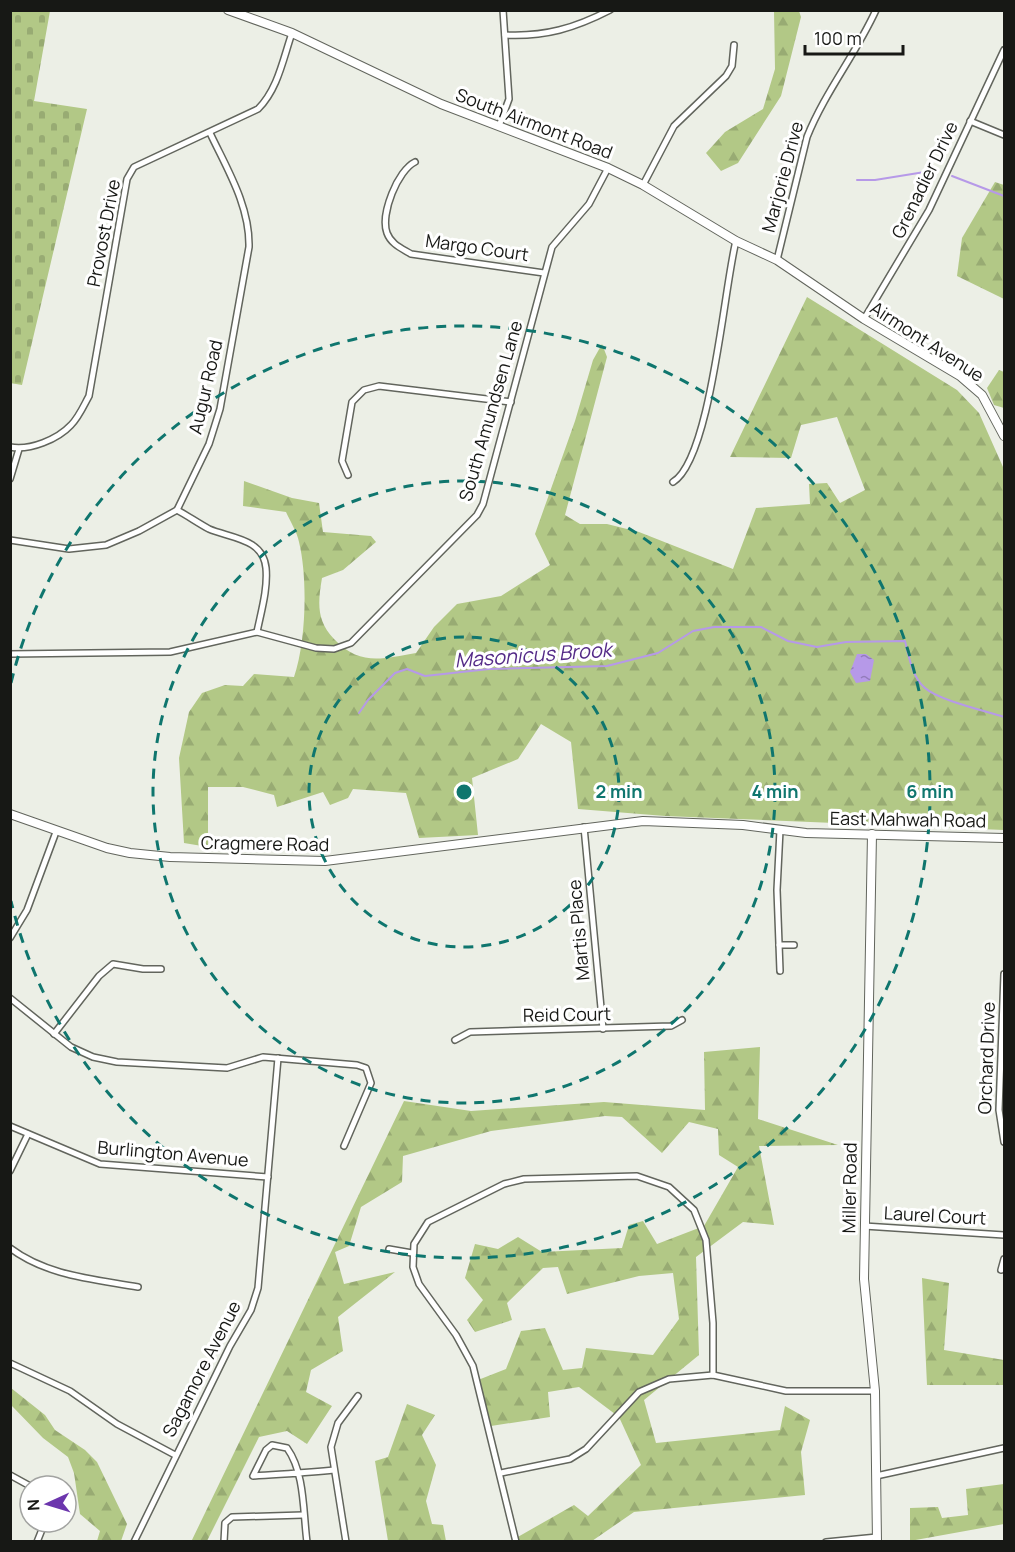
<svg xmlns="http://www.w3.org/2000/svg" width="1015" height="1552" viewBox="0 0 1015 1552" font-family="Manrope,sans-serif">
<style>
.forest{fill:url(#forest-firs)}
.cemetery{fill:url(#cemetery-stones)}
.water{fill:url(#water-ripples)}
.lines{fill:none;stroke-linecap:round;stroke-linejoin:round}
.stream{stroke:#b699e8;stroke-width:2}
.street-casing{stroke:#62655d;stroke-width:8}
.secondary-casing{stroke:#62655d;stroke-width:10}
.street{stroke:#fff;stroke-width:5}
.secondary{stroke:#fff;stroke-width:8}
.ring{fill:none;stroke:#0f766e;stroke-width:3;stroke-dasharray:10 8}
.labels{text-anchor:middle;stroke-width:6;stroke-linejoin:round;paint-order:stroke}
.street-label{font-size:18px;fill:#171815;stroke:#fff}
.water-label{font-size:20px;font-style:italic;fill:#542b87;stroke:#fff}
.centre{fill:#0f766e;stroke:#fff;stroke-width:3}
.ring-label{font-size:18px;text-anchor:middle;font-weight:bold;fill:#0f766e;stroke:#fff;stroke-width:6;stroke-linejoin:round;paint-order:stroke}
</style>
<defs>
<pattern id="forest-firs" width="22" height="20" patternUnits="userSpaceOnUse" patternTransform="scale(1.5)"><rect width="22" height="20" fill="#b2c886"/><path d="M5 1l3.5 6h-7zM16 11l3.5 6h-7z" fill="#98ab73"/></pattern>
<pattern id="cemetery-stones" width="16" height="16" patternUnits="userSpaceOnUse" patternTransform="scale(1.5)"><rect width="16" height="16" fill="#b2c886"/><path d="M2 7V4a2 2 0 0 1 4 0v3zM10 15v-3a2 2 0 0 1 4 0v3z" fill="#98ab73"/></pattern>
<pattern id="water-ripples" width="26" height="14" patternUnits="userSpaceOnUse" patternTransform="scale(1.5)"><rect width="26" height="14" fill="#b699e8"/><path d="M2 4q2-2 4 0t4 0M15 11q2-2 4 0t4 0" fill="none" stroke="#937cbb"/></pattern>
</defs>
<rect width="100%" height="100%" fill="#ecefe6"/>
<!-- forest -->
<g class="forest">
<polygon points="774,11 799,11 801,17 781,96 738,163 721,171 706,153 725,132 763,109 775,69"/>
<polygon points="995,182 1004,185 1004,299 957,276 962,238"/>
<path d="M 807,297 L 957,390 L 979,413 L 1003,467 L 1004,830 L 665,816 L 578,809 L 571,742 L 541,724 L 518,759 L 472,778 L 478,835 L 419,838 L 406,793 L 353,789 L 348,798 L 330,805 L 323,792 L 277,807 L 274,795 L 243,787 L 208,787 L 208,847 L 184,843 L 179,758 L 189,712 L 202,693 L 225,685 L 243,686 L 254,674 L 294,677 C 306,642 308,579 299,542 C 297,532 290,521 286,512 L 243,506 L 244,481 L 292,498 L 319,503 L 323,532 L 371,536 L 376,542 L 343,570 L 322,578 C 318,602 316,620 334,639 C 360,666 381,659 416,653 L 434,627 L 457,604 L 501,596 L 550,565 L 535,534 L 575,421 L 593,360 L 602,344 L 607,357 L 565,515 L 580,524 L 607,524 L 639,532 L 733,569 L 756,508 L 810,504 L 809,484 L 827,483 L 840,503 L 865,490 L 837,417 L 801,425 L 791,458 L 730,457 Z"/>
<polygon points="999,370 1004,372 1004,408 994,405 987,388"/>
<polygon points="760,1047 758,1119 838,1145 759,1146 774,1225 743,1222 696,1257 699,1355 644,1400 656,1443 780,1430 785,1406 810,1420 801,1452 805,1495 634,1512 592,1541 517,1541 516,1538 574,1505 588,1516 641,1465 619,1417 579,1387 548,1392 550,1417 491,1426 478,1380 506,1369 521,1331 545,1328 563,1370 582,1368 586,1348 653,1355 679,1319 673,1273 639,1276 567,1294 558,1267 543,1268 507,1303 512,1320 475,1332 467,1320 483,1300 465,1278 475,1244 498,1249 518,1237 542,1252 622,1248 629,1225 643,1221 657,1244 704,1226 738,1167 719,1155 718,1129 689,1122 662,1153 622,1117 605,1116 491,1131 403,1156 402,1182 361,1207 349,1246 335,1252 344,1284 395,1272 338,1317 343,1351 311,1370 306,1392 332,1406 307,1444 287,1431 259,1437 207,1541 191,1542 404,1101 471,1111 604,1102 705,1110 704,1052"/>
<polygon points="922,1278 949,1283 944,1350 1004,1360 1004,1385 927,1385"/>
<polygon points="11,1388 45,1415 55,1430 85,1450 97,1462 127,1524 121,1541 97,1541 100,1531 80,1514 74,1473 68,1457 43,1438 11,1405"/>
<polygon points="407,1404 435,1415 422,1435 436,1465 426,1501 432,1524 443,1525 446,1541 388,1541 375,1461 388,1457"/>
<polygon points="1004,1484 1004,1524 910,1541 910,1508 938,1507 942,1518 968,1515 966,1489"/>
</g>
<!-- cemetery -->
<polygon class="cemetery" points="10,11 50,11 34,101 87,109 22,385 10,383"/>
<!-- water -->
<polygon class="water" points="857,654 866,654 874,660 870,681 856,683 850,672"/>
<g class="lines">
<!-- stream -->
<g class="stream">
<polyline points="952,176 1004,196"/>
<polyline points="857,180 875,180 937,170"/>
<path d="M 359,713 L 368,700 L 395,673 L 407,669 L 425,676 L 489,669 L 607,666 L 658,653 L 693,631 L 714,627 L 761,627 L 788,641 L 817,647 L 846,642 L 905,641 C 909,657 912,677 925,688 C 938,700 986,711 1004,717"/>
</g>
<!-- street casing -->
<g class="street-casing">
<g id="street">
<path d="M 505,35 C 545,37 575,28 610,10"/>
<polyline points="970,121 1004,135"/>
<polyline points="499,126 509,99 503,10"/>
<path d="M 415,162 C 398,170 380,214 387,233 C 391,244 401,248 411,254 L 544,273"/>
<polyline points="643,185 674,126 726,76 732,66 734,45"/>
<path d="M 777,260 L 807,137 C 825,92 856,54 876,10"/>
<polyline points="864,319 929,210 1004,50"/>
<path d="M 10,447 C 30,451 58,439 71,425 C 79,417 84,405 89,396 L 127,179 L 134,167 L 258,109 C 278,89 283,59 292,33"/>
<polyline points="348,475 342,461 352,402 364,390 379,386 511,402"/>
<polyline points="10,479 19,449"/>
<path d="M 673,482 C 711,459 724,287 736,241"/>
<path d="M 177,510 C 188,516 198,523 209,529 C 230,538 263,538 266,568 C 268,589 261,612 257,632"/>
<path d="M 10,540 L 69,549 L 106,545 L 139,531 L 177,510 L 209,444 L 220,409 L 249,247 C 250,206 227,169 210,133"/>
<polyline points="10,654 170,652 257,632 316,648 334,649 351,643 477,515 483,504 552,247 589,204 608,168"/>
<polyline points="584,827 603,1029"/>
<polyline points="10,938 27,910 56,832"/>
<polyline points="779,945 794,945"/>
<polyline points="780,971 777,890 780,830"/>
<polyline points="1004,974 999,1110 1004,1142"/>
<polyline points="10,998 71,1047 93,1057 117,1062 227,1068 263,1057 357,1065 366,1068 371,1083 344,1146"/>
<polyline points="54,1034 99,976 113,964 143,969 161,969"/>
<polyline points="455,1040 470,1032 671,1026 682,1020"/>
<polyline points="10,1126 100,1164 268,1177"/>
<polyline points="10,1171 28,1134"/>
<polyline points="864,1226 1004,1235"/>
<path d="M 10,1248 C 47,1276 94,1279 138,1287"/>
<polyline points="389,1249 412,1253"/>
<polyline points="1001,1270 1004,1259"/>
<polyline points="10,1363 70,1391 117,1424 175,1455"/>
<polyline points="501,1473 570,1459 586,1449 639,1392 669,1379 713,1375 786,1391 875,1391"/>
<polyline points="10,1475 30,1486"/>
<polyline points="876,1476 1004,1448"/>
<polyline points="37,1542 45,1522"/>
<polyline points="134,1542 230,1346 251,1310 258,1288 278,1058"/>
<polyline points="224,1542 225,1523 232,1517 303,1515"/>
<path d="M 307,1542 C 303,1512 305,1473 287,1448 L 272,1445 L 266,1450 L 253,1476 C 280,1474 307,1473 334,1470"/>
<polyline points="346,1542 331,1447 338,1423 358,1396"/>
<polyline points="516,1542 473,1366 456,1335 419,1284 413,1267 414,1244 428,1222 504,1184 524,1179 637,1176 669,1187 694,1210 706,1240 713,1323 713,1375"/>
<polyline points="826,1542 877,1537"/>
</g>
</g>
<!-- secondary casing -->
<g class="secondary-casing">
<g id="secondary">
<polyline points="228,10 292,33 441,104 608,168 643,185 736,241 777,260 864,319 960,376 982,395 1004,436"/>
<polyline points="10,814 107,848 130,853 170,857 325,861 643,821 743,825 806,833 1004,838"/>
<polyline points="872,834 864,1279 875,1391 877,1542"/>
</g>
</g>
<!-- street -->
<use href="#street" class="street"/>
<!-- secondary -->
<use href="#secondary" class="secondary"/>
</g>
<!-- distance rings -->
<g class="ring">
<circle cx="464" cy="792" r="155"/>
<circle cx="464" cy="792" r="311"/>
<path d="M11 683A466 466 0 1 1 11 901"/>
</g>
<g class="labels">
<!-- street labels -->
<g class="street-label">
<text transform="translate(534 124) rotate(21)" y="6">South Airmont Road</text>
<text transform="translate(783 177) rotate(-75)" y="6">Marjorie Drive</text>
<text transform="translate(925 180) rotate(-64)" y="6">Grenadier Drive</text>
<text transform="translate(104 233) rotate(-79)" y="6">Provost Drive</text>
<text transform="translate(477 248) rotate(8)" y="6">Margo Court</text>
<text transform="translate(927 342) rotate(33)" y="6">Airmont Avenue</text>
<text transform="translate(206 387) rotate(-77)" y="6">Augur Road</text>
<text transform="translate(491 411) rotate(-74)" y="6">South Amundsen Lane</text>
<text transform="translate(908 820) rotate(1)" y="6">East Mahwah Road</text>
<text transform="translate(265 844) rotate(1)" y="6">Cragmere Road</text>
<text transform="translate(579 930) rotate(-95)" y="6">Martis Place</text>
<text transform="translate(567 1015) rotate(-1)" y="6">Reid Court</text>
<text transform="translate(987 1058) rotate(-88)" y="6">Orchard Drive</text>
<text transform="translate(173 1154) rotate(5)" y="6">Burlington Avenue</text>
<text transform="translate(850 1188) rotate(-89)" y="6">Miller Road</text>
<text transform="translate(935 1216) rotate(3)" y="6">Laurel Court</text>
<text transform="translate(202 1369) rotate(-63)" y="6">Sagamore Avenue</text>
</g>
<!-- water labels -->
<g class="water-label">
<text transform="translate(533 655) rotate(-4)" y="7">Masonicus Brook</text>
</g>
</g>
<circle cx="464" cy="792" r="9" class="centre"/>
<g class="ring-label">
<text x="619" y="798">2 min</text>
<text x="775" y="798">4 min</text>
<text x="930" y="798">6 min</text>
</g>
<!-- border -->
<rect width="1015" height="1552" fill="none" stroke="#171815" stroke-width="24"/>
<!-- north arrow -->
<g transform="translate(48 1504) rotate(266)"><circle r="28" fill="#ffffff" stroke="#a2a3a1" stroke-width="1.5"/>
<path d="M0-4.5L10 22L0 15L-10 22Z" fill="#6c36ad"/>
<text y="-9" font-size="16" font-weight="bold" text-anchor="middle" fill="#171815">N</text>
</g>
<!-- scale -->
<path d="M805 45v9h98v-9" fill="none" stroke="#171815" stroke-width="3"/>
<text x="814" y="45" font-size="18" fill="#171815" stroke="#ffffff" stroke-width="4.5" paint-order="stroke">100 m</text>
</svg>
